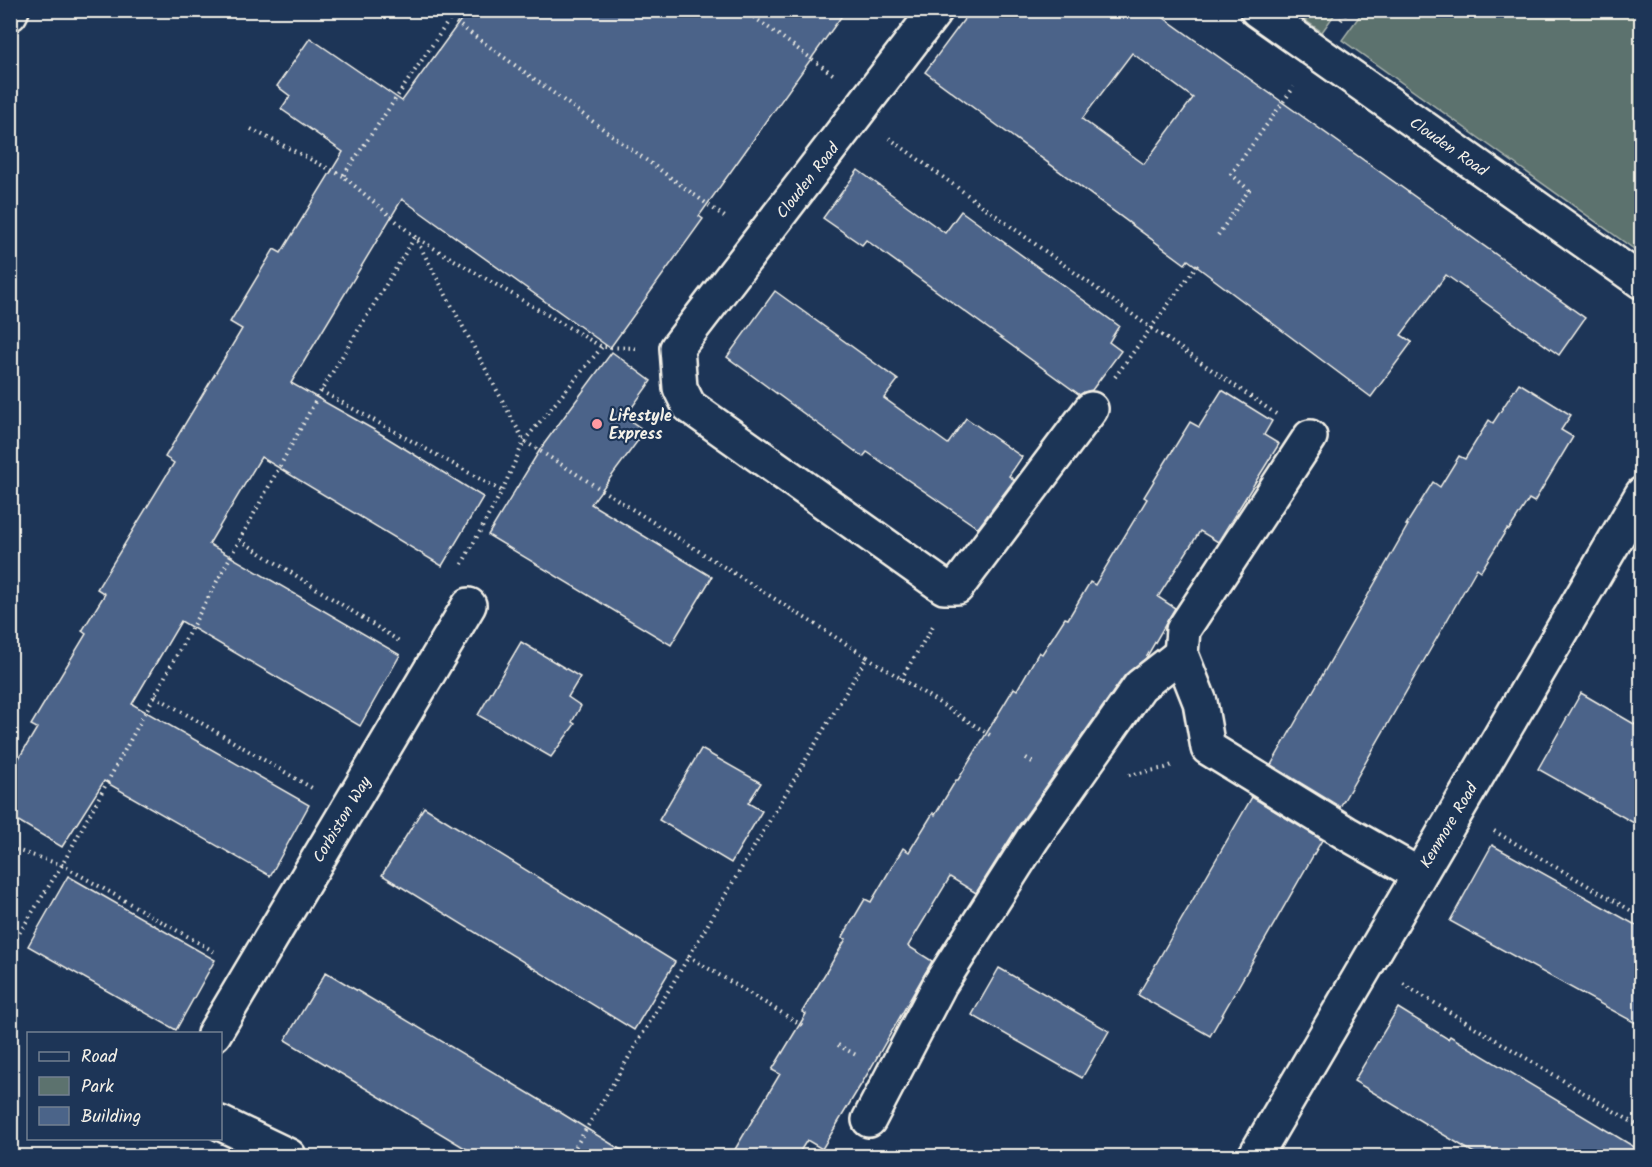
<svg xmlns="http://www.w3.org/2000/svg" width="1652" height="1167" viewBox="0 0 1652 1167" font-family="Kalam,sans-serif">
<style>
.green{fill:#5c726e;stroke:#a8b2ab;stroke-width:1.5}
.building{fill:#4b6489;stroke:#f4f1e8;stroke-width:1.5;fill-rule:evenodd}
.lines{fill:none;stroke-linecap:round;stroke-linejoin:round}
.minor-casing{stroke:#f4f1e8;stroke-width:38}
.major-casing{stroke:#f4f1e8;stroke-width:38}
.path{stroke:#f4f1e8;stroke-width:4;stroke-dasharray:1.5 4.5;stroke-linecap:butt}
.minor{stroke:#1d3557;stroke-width:33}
.major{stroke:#1d3557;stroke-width:33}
.poi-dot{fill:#ff9aa2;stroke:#1d3557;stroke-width:2}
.labels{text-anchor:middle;stroke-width:4.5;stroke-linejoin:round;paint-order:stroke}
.street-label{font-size:16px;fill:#f4f1e8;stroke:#1d3557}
.poi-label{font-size:16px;font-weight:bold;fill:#f4f1e8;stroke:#1d3557;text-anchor:start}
</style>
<rect width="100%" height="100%" fill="#1d3557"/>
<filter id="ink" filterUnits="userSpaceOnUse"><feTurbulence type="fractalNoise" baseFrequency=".0167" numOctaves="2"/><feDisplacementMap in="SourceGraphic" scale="12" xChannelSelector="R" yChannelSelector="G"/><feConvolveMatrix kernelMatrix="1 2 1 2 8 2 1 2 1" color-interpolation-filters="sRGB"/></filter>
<g filter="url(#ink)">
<!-- green -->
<g class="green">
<polygon points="1292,11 1337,11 1322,32"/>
<polygon points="1363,11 1641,11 1641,254 1342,40"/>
</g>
<!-- building -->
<g class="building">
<polygon points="468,10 846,10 699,216 703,219 610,348 402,199 291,383 376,431 483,497 442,566 261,457 209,544 400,655 360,726 181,621 132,704 309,805 270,876 104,781 62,847 10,816 10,773 37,728 31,725 86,634 82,631 105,594 97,589 174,463 165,457 242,329 230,322 274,249 281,253 343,152 281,109 290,96 277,86 310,38 402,101"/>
<path d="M 971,10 L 1164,10 L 1160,15 L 1585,318 L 1559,355 L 1446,275 L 1401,335 L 1412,342 L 1371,397 L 1188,260 L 1185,264 L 925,72 ZM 1132,53 L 1193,98 L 1144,164 L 1082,119 Z"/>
<polygon points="858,170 945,233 961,211 1119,326 1109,342 1121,351 1092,390 1084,392 1080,395 866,240 862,245 823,218"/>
<polygon points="775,291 898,380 884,398 948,444 966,418 1022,457 1009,476 1014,480 978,528 867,452 863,457 727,357"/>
<polygon points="612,352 651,381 625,417 645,431 591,504 712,577 671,645 488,535 541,448"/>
<polygon points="1519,383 1571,415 1561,430 1573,437 1534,502 1529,499 1509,530 1507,529 1481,571 1477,568 1340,807 1271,765 1408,525 1406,525 1433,482 1440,487 1459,456 1465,459 1489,420 1493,423"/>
<polygon points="1222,390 1272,421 1264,435 1279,444 1218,542 1200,531 1158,597 1175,608 1146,658 1125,675 1017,828 976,893 950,877 908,946 932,961 868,1073 822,1149 807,1140 797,1156 731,1156 780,1074 772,1070 806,1014 802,1012 846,939 842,938 865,899 871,902 903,848 909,852 933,813 935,815 956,780 958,780 1014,688 1017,690 1039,652 1042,654 1065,618 1068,619 1090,582 1095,585 1147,499 1144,497 1190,422 1199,427"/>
<polygon points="521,642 580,677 568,697 581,706 572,722 575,724 551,757 478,715"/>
<polygon points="1581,693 1641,728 1641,827 1538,769"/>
<polygon points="701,749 761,783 748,803 762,811 731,863 659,820"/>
<polygon points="1252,797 1322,840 1210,1036 1138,995"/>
<polygon points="424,807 675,962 634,1030 382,875"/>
<polygon points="1492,845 1641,928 1641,1026 1450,921"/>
<polygon points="68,876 215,960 176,1030 28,946"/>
<polygon points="999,968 1109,1031 1082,1078 972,1015"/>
<polygon points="326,972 545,1103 631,1156 478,1156 285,1040"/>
<polygon points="1398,1008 1448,1039 1450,1036 1641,1151 1641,1156 1479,1156 1354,1081"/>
</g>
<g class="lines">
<!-- minor casing -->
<g class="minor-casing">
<g id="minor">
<polyline points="936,10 677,348 680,388 689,406 944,587 957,587 1091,409"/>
<polyline points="1257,10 1642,282"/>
<polyline points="1310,437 1183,630 1181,654 1200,702 1208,748 1346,833 1418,874"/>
<polyline points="214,1034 469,605"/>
<polyline points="869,1120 940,984 1033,838 1140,686 1181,654"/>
<polyline points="220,1123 289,1156"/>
<polyline points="1255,1156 1642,494"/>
</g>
</g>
<!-- major casing -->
<g class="major-casing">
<polyline id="major" points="10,14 12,10"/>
</g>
<!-- path -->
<g class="path">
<polyline points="456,10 343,176 415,237 524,441 867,657 570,1156"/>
<polyline points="744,10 834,75"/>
<polyline points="451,19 725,217"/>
<polyline points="1341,20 1348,10"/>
<polyline points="251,129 343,176"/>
<polyline points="889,138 1151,328 1276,414"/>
<polyline points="1218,235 1249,190 1231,174 1294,87"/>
<polyline points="1115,377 1200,261"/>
<polyline points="321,391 502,491"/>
<polyline points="240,540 399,641"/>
<polyline points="462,564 502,491 524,441 602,347"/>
<polyline points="867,657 993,737"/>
<polyline points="901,679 933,626"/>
<polyline points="155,696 312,788"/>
<polyline points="1026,758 1034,763"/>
<polyline points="1129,775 1165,768 1172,765"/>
<polyline points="1494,831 1642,917"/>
<polyline points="10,848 62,865 215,952"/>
<polyline points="10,948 62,865 321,391 415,237 602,347 637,348"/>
<polyline points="688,956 805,1027"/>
<polyline points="1403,984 1642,1128"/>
<polyline points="838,1045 856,1055"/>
</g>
<!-- minor -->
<use href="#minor" class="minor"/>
<!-- major -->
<use href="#major" class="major"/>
</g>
</g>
<!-- markers -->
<circle class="poi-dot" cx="597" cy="424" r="6"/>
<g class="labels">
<!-- street labels -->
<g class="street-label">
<text transform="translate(1449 146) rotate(35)" y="6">Clouden Road</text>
<text transform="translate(807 180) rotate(-52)" y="6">Clouden Road</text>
<text transform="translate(341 819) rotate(-59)" y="6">Corbiston Way</text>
<text transform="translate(1448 825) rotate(-59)" y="6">Kenmore Road</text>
</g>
<!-- poi labels -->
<g class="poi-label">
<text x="609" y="421">Lifestyle<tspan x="609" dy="18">Express</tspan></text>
</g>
</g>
<!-- margin -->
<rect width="1652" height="1167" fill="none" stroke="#1d3557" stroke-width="36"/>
<rect x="18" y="18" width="1616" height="1131" fill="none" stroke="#f4f1e8" stroke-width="2" filter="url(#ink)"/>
<!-- legend -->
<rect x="27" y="1032" width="195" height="108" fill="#1d3557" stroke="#738091" stroke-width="1.5"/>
<rect x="39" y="1052" width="30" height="9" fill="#1d3557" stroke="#738091" stroke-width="1.5"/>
<text x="81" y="1062" font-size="18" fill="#f4f1e8">Road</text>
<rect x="39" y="1077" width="30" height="18" fill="#5c726e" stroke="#738091" stroke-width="1.5"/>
<text x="81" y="1092" font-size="18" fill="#f4f1e8">Park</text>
<rect x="39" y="1107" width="30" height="18" fill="#4b6489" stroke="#738091" stroke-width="1.5"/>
<text x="81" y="1122" font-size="18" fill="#f4f1e8">Building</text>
</svg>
